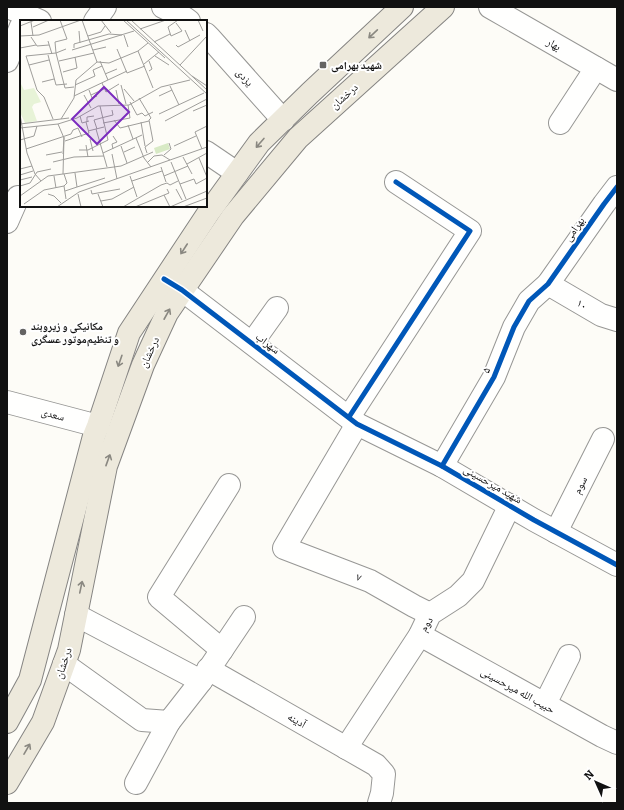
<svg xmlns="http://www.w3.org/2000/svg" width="624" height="810" viewBox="0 0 624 810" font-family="Bitter,'Noto Naskh Arabic',serif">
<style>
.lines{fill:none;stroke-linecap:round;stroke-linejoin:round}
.minor-casing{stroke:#979795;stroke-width:24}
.major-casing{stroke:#858482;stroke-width:24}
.minor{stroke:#fffffe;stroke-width:22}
.major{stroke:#ede9dc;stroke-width:22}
.cycleway-casing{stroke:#fff;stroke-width:8}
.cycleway{stroke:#0057b8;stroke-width:5}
.oneway{stroke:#8a8881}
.poi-dot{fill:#646362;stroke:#fff;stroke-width:1.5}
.labels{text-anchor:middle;stroke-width:4;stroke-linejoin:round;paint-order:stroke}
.street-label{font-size:11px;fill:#111;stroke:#fff}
.poi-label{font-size:11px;font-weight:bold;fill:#111;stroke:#fff;text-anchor:start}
.inset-road{fill:none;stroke:#9f9e9b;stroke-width:1}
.view{fill:#7b2cbf;fill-opacity:0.15;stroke:#7b2cbf;stroke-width:2}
.inset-edge{fill:none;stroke:#111;stroke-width:2}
</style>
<rect width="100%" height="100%" fill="#fdfcf7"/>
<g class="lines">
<!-- minor casing -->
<g class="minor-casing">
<g id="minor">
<polyline points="8,7 40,21"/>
<polyline points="163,7 185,18 189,21"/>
<polyline points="490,7 617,80"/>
<polyline points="95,21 105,7"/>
<polyline points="206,34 210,38 283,120"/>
<polyline points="7,61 21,26"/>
<polyline points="560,123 596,68"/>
<polyline points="206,152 237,173"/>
<polyline points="7,222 18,197"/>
<polyline points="166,280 182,290 357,424 442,466 534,520 617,565"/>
<polyline points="548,284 601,315 617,320"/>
<polyline points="252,343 277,308"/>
<polyline points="7,402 98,426"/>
<polyline points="349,417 470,231 396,182"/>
<polyline points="357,424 284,548 370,581 414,606 430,614"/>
<polyline points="442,466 494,377 514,327 529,301 548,284 604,204 617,187"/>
<polyline points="556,532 603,439"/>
<polyline points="76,615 201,681"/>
<polyline points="420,635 602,736 617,743"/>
<polyline points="222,650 159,597 229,485"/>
<polyline points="64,664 142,720 169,722 201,681 244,617"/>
<polyline points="208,669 376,765 384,774 382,793 379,803"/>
<polyline points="545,704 569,656"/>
<polyline points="346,748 420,635 430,614 458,596 473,581 510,505"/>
<polyline points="136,783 169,722"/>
</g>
</g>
<!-- major casing -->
<g class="major-casing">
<g id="major">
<polyline points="7,722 30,680 94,436 98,426 129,333 209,212 259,143 310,93 402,7"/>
<polyline points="7,783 43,722 69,650 106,466 143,365 167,313 233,216 298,138 443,7"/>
</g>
</g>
<!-- minor -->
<use href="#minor" class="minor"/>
<!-- major -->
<use href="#major" class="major"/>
<!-- cycleway casing -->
<g class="cycleway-casing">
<g id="cycleway">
<polyline points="164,279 182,290 357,424 442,466 534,520 617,565"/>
<polyline points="349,417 470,231 396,182"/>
<polyline points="442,466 494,377 514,327 529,301 548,284 604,204 617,187"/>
</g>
</g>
<!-- cycleway -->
<use href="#cycleway" class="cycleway"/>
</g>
<!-- one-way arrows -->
<defs><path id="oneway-shaft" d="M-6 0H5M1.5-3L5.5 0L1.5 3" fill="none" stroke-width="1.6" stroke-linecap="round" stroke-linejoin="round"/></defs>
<g class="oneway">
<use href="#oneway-shaft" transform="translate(373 34) rotate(137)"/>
<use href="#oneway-shaft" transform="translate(260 143) rotate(131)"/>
<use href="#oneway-shaft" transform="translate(184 249) rotate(123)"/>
<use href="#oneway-shaft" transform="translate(167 314) rotate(-61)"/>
<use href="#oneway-shaft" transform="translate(120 361) rotate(109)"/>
<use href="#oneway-shaft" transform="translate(108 460) rotate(-70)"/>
<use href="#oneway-shaft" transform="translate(81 587) rotate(-78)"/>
<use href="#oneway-shaft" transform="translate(27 749) rotate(-60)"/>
</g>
<!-- markers -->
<g class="poi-dot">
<rect x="319" y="61" width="8" height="8" rx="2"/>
<circle cx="23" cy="332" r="4"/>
</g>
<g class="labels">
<!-- street labels -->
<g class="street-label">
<text transform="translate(554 44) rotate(30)" y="4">بهار</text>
<text transform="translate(245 77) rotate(48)" y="4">یزدی</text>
<text transform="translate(344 96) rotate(-42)" y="4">درخشان</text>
<text transform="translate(574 229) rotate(-55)" y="4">بهرامی</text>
<text transform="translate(582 304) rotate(31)" y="4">۱۰</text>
<text transform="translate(268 343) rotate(37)" y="4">سهراب</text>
<text transform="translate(149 352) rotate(-66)" y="4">درخشان</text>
<text transform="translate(486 370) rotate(-65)" y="4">۵</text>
<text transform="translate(53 414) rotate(15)" y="4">سعدی</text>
<text transform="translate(493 484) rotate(30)" y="4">شهید میرحسینی</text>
<text transform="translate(580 485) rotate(-63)" y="4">سوم</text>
<text transform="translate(359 577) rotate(21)" y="4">۷</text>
<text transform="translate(426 624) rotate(-59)" y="4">دوم</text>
<text transform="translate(63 663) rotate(-72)" y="4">درخشان</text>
<text transform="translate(518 690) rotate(29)" y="4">حبیب الله میرحسینی</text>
<text transform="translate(297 720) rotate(30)" y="4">آدینه</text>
</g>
<!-- poi labels -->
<g class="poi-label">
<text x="331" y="69">شهید بهرامی</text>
<text x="31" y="330">مکانیکی و زیروبند<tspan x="31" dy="13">و تنظیم‌موتور عسگری</tspan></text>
</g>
</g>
<!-- overview -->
<g transform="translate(20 20)">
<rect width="187" height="187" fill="#fdfcf7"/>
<path d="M 148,123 L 150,129 L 136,134 L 134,128 Z" fill="#d8eac5"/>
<path d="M 0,62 L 4,70 L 14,68 L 21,82 L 14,84 L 12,87 L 17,101 L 5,103 L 0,92 Z" fill="#e7f3d7"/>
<path class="inset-road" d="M 40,0 L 47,19 L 35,22 L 36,33 L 45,68 L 54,67M 62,0 L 77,42M 81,0 L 91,13M 103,0 L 145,38M 106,0 L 187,74M 111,0 L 187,70M 178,0 L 183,11M 11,2 L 13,16M 156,3 L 162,11 L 151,16 L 148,7 L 158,0M 0,6 L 15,0M 13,7 L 29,0M 120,9 L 146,0M 165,10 L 170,21M 59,11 L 60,23M 104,15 L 108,27M 0,16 L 19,15 L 61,0M 68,16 L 81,12 L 85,6M 11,17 L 17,26 L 29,25M 28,21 L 32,34M 134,22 L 150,14M 156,25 L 158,27 L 180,15M 0,28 L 16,25M 54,28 L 54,24 L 89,14 L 102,15M 97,29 L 107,53 L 125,46M 52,30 L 114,11M 73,30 L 86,27M 118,31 L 133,68M 28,35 L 36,65 L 47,64M 135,36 L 149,45M 39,41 L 74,33M 80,41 L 88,60M 129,41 L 132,49 L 129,51M 77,42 L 89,43 L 118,31 L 128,23M 124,44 L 139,32M 9,45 L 29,40M 160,45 L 187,16M 43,52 L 57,48 L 55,37M 85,54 L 97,49M 172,56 L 187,66M 22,62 L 34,59M 82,63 L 86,72 L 99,64M 55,65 L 75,56 L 73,50 L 82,46M 101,65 L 106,84M 150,66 L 159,85M 104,69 L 114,81M 69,70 L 72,78 L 77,76M 96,70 L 99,84M 64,75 L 71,88M 71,75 L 84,69M 54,76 L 107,51M 139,76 L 152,70M 119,78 L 131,98 L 129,100 L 133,121 L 125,127 L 127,133M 110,82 L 117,95 L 122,93 L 125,96 L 133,92M 173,91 L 187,85M 139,94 L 184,73M 0,95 L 7,133 L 15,154 L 21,161M 60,96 L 62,103 L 69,101M 81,98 L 93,95 L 92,90M 33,99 L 24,77 L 17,70 L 6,36 L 36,33 L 46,29M 41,99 L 54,78 L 56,60 L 77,42M 94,100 L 100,108 L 129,101M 145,101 L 187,79M 67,102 L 67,97 L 74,96M 121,102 L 125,126M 83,103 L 110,98 L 108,85M 0,104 L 49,98M 108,105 L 113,119M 0,108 L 38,104 L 57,98 L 78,86 L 109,85 L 141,67 L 170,60M 76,109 L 87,147M 77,109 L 74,100 L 81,98M 68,111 L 84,107M 116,118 L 124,138 L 131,147M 70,119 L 73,131M 0,120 L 14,116 L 17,106M 45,121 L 69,113 L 66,102M 66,125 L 68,137M 101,126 L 107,143M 154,126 L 176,116M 6,129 L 51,114 L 53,110 L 58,108 L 62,117M 93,129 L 92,124 L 97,122 L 93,116M 182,129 L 175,112 L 187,106M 59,130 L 68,130 L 88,120 L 80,86M 104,132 L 115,127M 83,133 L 122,115M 43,134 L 44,117M 92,134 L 97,159M 26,135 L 42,132M 144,135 L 151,129 L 149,123M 163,137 L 172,154M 179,138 L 187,157M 33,142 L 54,137 L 84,136M 128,142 L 134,136 L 142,135 L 150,140M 151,142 L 166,179M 167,144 L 187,133M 141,147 L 146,162M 0,149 L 12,146M 43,154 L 101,146 L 133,132M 44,154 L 47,163 L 44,166 L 46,179M 0,155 L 13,151M 34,156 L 36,168M 110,156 L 117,177M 144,156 L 168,146M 0,160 L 12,157M 112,161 L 142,151M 160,164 L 174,159 L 176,164 L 187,158M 0,166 L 10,163 L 17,152 L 31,149M 57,167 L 85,158M 156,169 L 162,180M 71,170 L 72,174 L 100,169M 45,171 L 57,167 L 55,153M 28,174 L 34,176 L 41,183M 58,174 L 61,187M 78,174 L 83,187M 144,175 L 150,187M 0,176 L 28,156 L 43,154 L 44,118 L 38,104M 81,181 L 92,179 L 114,167M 4,184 L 24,170 L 44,166M 37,187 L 59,172 L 187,127M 103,187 L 141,165 L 147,163 L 150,165 L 158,161M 115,187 L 149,173 L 147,169M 150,187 L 187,171M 163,187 L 187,178"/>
<path class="view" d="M 84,67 L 109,92 L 77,124 L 52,99 Z"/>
<rect width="187" height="187" class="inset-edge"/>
</g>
<!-- border -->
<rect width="624" height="810" fill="none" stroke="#111111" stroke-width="16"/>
<!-- north arrow -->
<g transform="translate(596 782) rotate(315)" stroke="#ffffff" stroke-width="3" paint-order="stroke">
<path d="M0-3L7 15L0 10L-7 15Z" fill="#111111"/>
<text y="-6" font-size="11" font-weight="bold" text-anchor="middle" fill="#111111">N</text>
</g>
</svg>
